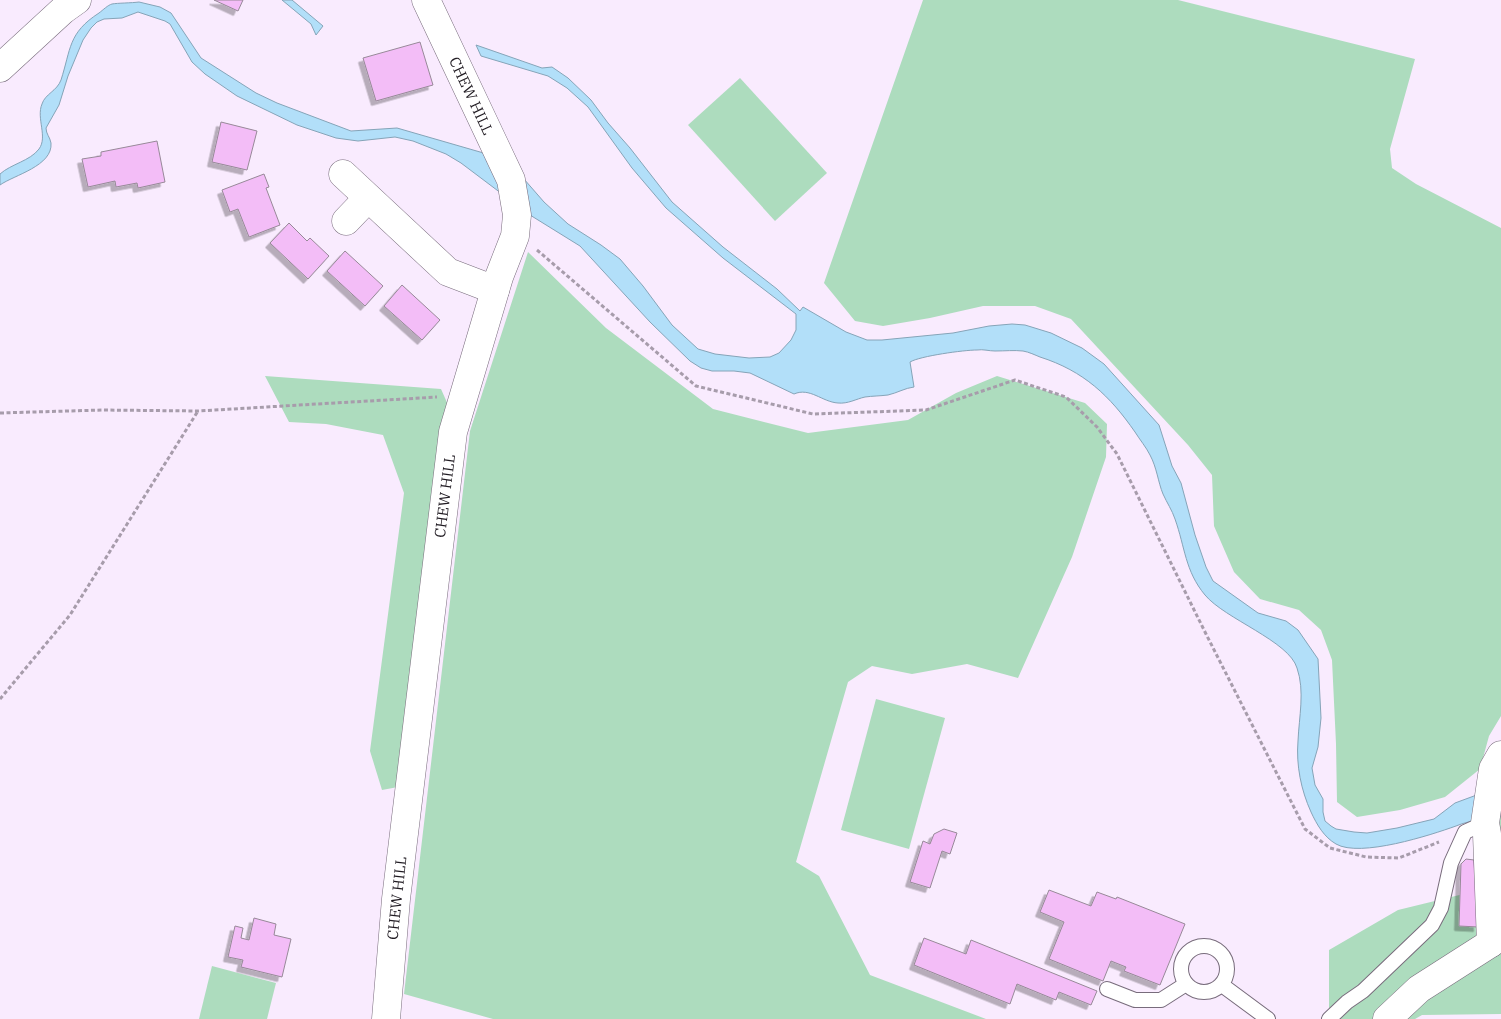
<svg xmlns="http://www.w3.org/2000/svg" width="1501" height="1019" viewBox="0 0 1501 1019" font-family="'IBM Plex Serif',serif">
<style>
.green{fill:#addcbe}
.water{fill:#b2dff9;stroke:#86a4b8}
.building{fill:#f3bdf7;stroke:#978998;filter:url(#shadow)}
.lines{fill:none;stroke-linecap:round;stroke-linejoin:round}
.service-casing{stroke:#786c7c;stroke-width:16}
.minor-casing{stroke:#786c7c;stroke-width:29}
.path{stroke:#a79cab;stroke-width:3;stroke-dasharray:4 2.5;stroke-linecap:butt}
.service{stroke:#fff;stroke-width:14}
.minor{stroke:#fff;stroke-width:28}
.labels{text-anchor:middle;stroke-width:4;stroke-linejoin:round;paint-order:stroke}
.street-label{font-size:15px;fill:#201b22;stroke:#fff}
</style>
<defs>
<filter id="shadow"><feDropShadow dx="-4.5" dy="4.5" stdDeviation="0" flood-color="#0004"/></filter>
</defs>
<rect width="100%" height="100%" fill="#f9ebfe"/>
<!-- green -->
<g class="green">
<polygon points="923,0 1178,0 1415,59 1390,149 1392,168 1416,184 1501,228 1501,716 1489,736 1480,769 1445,797 1400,810 1357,817 1337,802 1336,744 1332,660 1321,630 1299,610 1260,599 1234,572 1214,526 1212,475 1188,445 1071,319 1035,306 983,306 930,318 883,326 855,321 824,283"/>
<polygon points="740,78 827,173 775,221 688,125"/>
<polygon points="528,252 606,328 713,409 808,433 908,420 956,393 997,376 1085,403 1107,424 1106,457 1072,557 1018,678 967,664 912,674 872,666 848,682 796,862 819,876 870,975 986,1019 493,1019 404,994 470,431"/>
<polygon points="265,376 441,389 449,407 398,787 382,790 370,751 404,493 383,435 326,424 289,422"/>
<polygon points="876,699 945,718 909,849 841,830"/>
<polygon points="1501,803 1501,1014 1422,1015 1415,1019 1329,1019 1329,950 1398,910 1484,889"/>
<polygon points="212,966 276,983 267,1019 199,1019"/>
</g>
<!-- water -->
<g class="water">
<polygon points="282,0 292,0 323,26 316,35 311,24"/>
<path d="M 139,2 L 160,7 L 171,13 L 201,58 L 256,93 L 277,103 L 351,131 L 397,128 L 487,154 L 517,171 L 544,202 L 568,224 L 601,245 L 620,259 L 643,286 L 672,325 L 698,349 L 715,354 L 749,358 L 770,357 L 779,353 L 791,340 L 796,330 L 796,314 L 723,258 L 666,208 L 632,168 L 588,107 L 567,88 L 548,76 L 481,56 L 476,45 L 542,68 L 552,67 L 568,78 L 591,100 L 608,123 L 630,148 L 672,202 L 723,247 L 777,289 L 800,311 L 803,307 L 846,332 L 867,340 L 882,340 L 953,333 L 989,326 L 1012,324 L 1025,325 L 1051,333 L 1082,348 L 1104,364 L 1159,425 L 1172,466 L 1181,483 L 1195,535 L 1206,567 L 1213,581 L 1258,613 L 1286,621 L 1298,630 L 1318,659 L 1321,718 L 1318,747 L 1312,768 L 1315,785 L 1323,799 L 1323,812 L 1325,821 L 1331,826 L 1336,829 L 1354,832 L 1367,833 L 1397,828 L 1434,819 L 1455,803 L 1501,786 L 1501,816 C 1487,819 1470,820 1456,826 C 1431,835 1360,858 1336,844 C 1324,837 1317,825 1311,812 C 1301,790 1296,765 1298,741 C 1299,717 1305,691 1297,668 C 1289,641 1225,619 1205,595 C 1185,571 1185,547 1175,519 C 1172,510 1167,503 1163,494 C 1158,482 1157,468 1150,455 C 1146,447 1140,440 1135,432 C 1110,396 1084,371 1040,357 C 1035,355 1029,352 1023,351 C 1014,350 1005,351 995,351 C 989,351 983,349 977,350 C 964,350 920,356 910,362 L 914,387 C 905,388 897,393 888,395 C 880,396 872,396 865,397 C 856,399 848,404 838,403 C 822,402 810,387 794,394 L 750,373 L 734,371 L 712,371 L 701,368 L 690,361 L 650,322 L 580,246 L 530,215 L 461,163 L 446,154 L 413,141 L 395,137 L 358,141 L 336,138 L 297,125 L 237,96 L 205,74 L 192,62 L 170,24 L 165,21 L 138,12 L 122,18 L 104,19 L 97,22 L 91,28 L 83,40 L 68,76 L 59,105 L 46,128 C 46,134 50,137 51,143 C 53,166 14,175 0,185 L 0,174 C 11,164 30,161 39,149 C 48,137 36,118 42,104 C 45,94 57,91 61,80 C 71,49 68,33 99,13 C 103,10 108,5 112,4 C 117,3 132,3 139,2 Z"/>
</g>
<!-- building -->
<g class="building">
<polygon points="214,0 243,0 238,11"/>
<polygon points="420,42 433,85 376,101 363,58"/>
<polygon points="221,122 257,131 247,170 212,162"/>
<polygon points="157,141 165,182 138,188 137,183 116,187 115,181 88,187 82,159 101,156 101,152"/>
<polygon points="264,174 269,187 266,188 280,225 249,237 238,209 230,212 222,190"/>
<polygon points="289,223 307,241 310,238 329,256 308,279 270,243"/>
<polygon points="345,251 383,286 365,306 327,271"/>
<polygon points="402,285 440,320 422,340 384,306"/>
<polygon points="944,829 957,833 950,854 942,851 930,888 910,882 923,841 930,844 934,834"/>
<polygon points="1466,859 1474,860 1478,927 1459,926 1461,864"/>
<polygon points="1049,890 1091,906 1097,892 1116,899 1117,897 1185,924 1160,985 1124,971 1126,967 1111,961 1103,981 1049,959 1064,922 1040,912"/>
<polygon points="254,918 276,924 274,935 291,939 282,977 241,967 243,960 228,957 235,926 243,928 241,938 249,940"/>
<polygon points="924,938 966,954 971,940 1097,991 1091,1005 1059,992 1056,1000 1017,984 1010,1004 914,965"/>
</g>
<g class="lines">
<!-- service casing -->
<g class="service-casing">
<g id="service">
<circle cx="1204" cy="969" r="23"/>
<polyline points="1222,985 1268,1019"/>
<polyline points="1107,989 1135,1000 1161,1000 1186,984"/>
<polyline points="1329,1019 1347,1002 1363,991 1432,925 1441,908 1451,863 1465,832 1485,823"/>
</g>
</g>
<!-- minor casing -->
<g class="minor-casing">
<g id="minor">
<polyline points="0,68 63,10 77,0"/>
<polyline points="343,174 448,272 495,290"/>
<polyline points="346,221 368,198"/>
<polyline points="1491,943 1487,834 1485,823 1493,769 1501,755"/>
<polyline points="386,1019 396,899 453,432 499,277 515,236 517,215 511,180 426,0"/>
<polyline points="1387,1019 1419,989 1491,943"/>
</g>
</g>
<!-- path -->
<g class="path">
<polyline points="537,250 696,386 813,414 926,410 1015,380 1066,397 1097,427 1117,454 1206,634 1305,829 1330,848 1366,857 1399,858 1439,842"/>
<polyline points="0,413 102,410 198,411 437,397"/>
<polyline points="0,699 70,615 198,411"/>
</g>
<!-- service -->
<use href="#service" class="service"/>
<!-- minor -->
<use href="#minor" class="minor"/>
</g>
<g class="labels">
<!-- street labels -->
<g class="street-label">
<text transform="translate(471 96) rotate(65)" y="5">CHEW HILL</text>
<text transform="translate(445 496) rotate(-83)" y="5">CHEW HILL</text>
<text transform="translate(397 898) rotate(-84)" y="5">CHEW HILL</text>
</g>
</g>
</svg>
